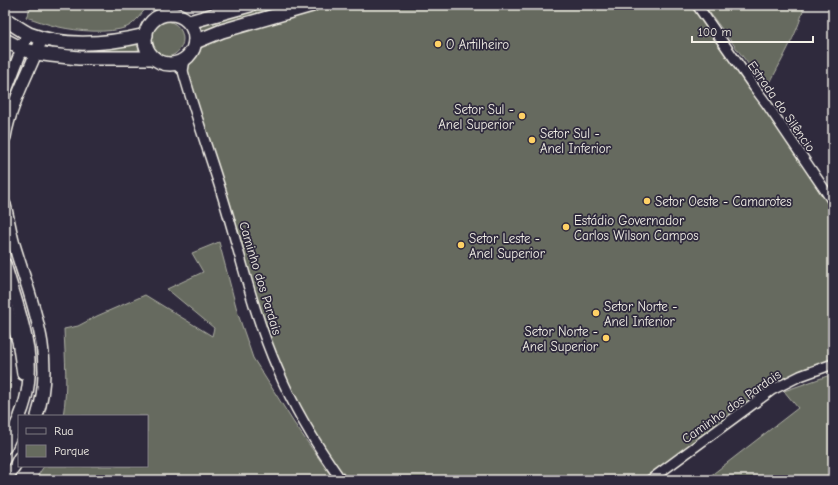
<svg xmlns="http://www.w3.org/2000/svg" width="838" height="485" viewBox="0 0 838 485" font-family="'Comic Neue',sans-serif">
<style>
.green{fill:#666b5e;stroke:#adaea3}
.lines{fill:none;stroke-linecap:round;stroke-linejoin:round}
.minor-casing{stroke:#f4f1e8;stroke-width:12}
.tertiary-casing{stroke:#f4f1e8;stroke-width:14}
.secondary-casing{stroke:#f4f1e8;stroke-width:16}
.minor{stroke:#2f2a3d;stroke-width:9}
.tertiary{stroke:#2f2a3d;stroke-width:11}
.secondary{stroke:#2f2a3d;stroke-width:13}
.poi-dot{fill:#ffd166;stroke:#2f2a3d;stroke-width:1.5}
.labels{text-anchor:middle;stroke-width:3.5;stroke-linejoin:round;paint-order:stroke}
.poi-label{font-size:13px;fill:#f4f1e8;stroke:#2f2a3d;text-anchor:start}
.street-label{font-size:13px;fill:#f4f1e8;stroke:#2f2a3d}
</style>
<rect width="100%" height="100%" fill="#2f2a3d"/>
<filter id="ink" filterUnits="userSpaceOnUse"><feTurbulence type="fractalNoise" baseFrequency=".025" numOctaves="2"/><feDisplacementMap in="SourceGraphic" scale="8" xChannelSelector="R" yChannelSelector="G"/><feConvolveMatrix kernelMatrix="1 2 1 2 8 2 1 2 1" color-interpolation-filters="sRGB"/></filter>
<g filter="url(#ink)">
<!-- green -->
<g class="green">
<path d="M 24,5 L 149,5 C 142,12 136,23 127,27 C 110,34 76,31 59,27 C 48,25 36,20 26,17 L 30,9 Z"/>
<polygon points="258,5 297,5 195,36 191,24 203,22"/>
<polygon points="312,5 697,5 833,202 833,359 810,367 781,381 650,480 341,480 278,370 184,64 198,40"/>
<path d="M 704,5 L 804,5 C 801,27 781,61 771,81 L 761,81 Z"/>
<circle cx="165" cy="39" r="18"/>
<path d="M 136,43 L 139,50 L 125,52 L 58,51 L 61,47 C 87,47 111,49 136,43 Z"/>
<path d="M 219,242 L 238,314 L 253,358 L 294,423 L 334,480 L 35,480 L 44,466 L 147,466 L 147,416 L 63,416 C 68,388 65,358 64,329 L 78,326 L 97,316 L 145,295 L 212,336 L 214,328 L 167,289 L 203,272 L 192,253 Z"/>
<polygon points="5,339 10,387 5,407"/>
<polygon points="833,374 833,480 705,480 798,408 784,391"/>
</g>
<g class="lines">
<!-- minor casing -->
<g class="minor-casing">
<g id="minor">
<polyline points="697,5 754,87 766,103 833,202"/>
<path d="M 185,59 L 183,71 C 195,115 211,157 224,201 C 241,257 254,316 278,370 C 294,409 317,446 341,480"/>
<polyline points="174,63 183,71"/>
<polyline points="650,480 772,390 800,376 833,364"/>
</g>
</g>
<!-- tertiary casing -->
<g class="tertiary-casing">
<g id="tertiary">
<polyline points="5,93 28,33"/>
<path d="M 5,137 C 11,102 30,71 42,38"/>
<path d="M 5,205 C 8,217 10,229 13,241 C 30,299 57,355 37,416"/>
<path d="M 5,264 C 20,315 42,363 20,416"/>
<polyline points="5,301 18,341 23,374"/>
<polyline points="5,448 19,419"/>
<polyline points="5,480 14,468 19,458"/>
</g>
</g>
<!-- secondary casing -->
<g class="secondary-casing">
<g id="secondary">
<circle cx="170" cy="39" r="25"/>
<path d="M 5,19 C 13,24 21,30 29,34 C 65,48 108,44 146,35"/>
<polyline points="189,22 250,5"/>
<polyline points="5,40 22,49 37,53 51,55 79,58 154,58"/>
<polyline points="195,42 222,31 312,5"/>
</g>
</g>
<!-- minor -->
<use href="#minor" class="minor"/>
<!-- tertiary -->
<use href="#tertiary" class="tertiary"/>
<!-- secondary -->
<use href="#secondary" class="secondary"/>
</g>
</g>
<!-- markers -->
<g class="poi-dot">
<circle cx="438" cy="44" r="4"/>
<circle cx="522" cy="116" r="4"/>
<circle cx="532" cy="140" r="4"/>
<circle cx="647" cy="201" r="4"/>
<circle cx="566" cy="227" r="4"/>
<circle cx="461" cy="245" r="4"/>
<circle cx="596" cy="313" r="4"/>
<circle cx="606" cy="338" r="4"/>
</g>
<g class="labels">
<!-- poi labels -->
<g class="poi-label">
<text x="446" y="49">O Artilheiro</text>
<text x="514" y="114" text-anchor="end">Setor Sul -<tspan x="514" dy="15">Anel Superior</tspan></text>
<text x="540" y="138">Setor Sul -<tspan x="540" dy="15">Anel Inferior</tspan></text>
<text x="655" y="206">Setor Oeste - Camarotes</text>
<text x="574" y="225">Estádio Governador<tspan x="574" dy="15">Carlos Wilson Campos</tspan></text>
<text x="469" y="243">Setor Leste -<tspan x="469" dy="15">Anel Superior</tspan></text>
<text x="604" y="311">Setor Norte -<tspan x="604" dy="15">Anel Inferior</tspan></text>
<text x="598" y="336" text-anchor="end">Setor Norte -<tspan x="598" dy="15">Anel Superior</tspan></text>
</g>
<!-- street labels -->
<g class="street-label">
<text transform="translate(782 106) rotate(55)" y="5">Estrada do Silêncio</text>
<text transform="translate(261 278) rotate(73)" y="5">Caminho dos Pardais</text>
<text transform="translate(731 406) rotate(-35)" y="5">Caminho dos Pardais</text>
</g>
</g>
<!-- margin -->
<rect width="838" height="485" fill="none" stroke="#2f2a3d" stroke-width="20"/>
<rect x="10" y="10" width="818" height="465" fill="none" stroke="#f4f1e8" stroke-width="1.5" filter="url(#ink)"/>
<!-- legend -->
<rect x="18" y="415" width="130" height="52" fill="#2f2a3d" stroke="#7e7a81"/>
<rect x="26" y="428" width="20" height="6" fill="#2f2a3d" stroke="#7e7a81"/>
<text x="54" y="435" font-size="12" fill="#f4f1e8">Rua</text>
<rect x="26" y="445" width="20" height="12" fill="#666b5e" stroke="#7e7a81"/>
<text x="54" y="455" font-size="12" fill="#f4f1e8">Parque</text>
<!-- scale -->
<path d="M692 36v6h121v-6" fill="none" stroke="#f4f1e8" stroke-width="2"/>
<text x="698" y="36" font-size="12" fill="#f4f1e8" stroke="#2f2a3d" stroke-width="3" paint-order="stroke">100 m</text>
</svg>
